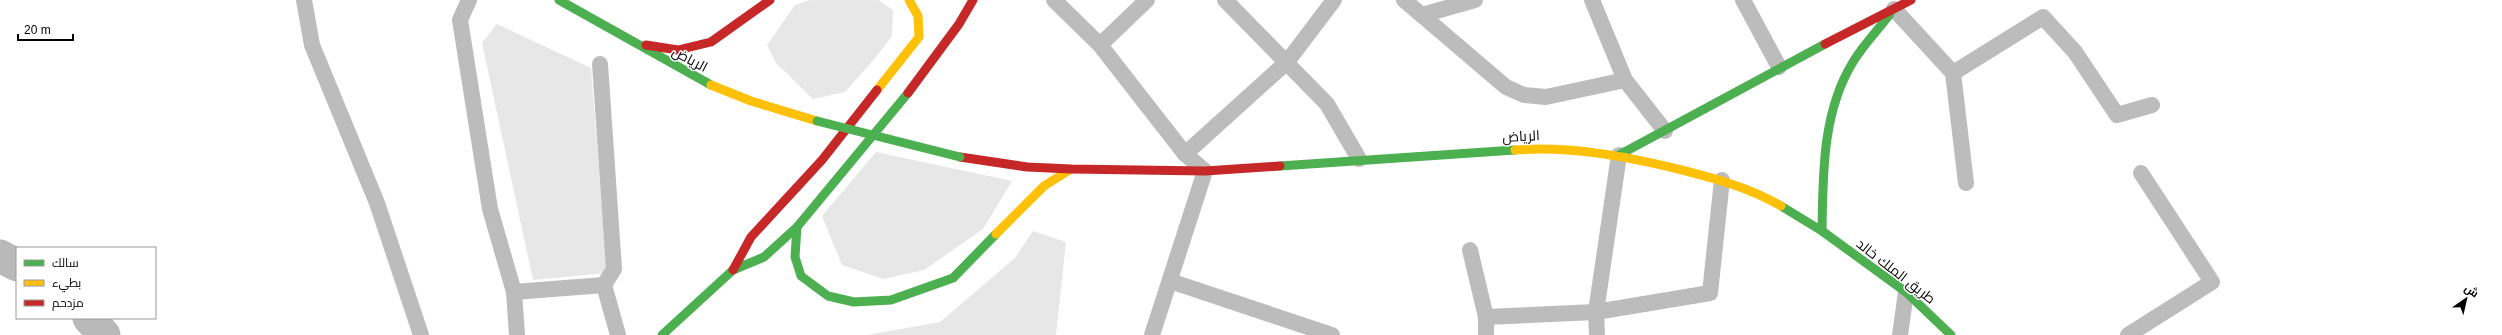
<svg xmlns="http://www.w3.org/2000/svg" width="2502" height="335" viewBox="0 0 2502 335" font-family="Helvetica,Cairo,sans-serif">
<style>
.green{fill:#e7e7e7}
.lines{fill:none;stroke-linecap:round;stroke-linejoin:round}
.river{stroke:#b9b9b9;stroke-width:33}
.street{stroke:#bcbcbc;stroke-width:16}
.fast{stroke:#4caf50;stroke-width:9}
.slow{stroke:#ffc107;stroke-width:9}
.jam{stroke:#c62828;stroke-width:9}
.fast-bridge{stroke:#4caf50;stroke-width:9}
.labels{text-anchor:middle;stroke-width:3;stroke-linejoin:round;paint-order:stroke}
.street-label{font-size:14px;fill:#000;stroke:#fff}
</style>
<rect width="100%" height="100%" fill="#fff"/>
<!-- green -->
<g class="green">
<polygon points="810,0 878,0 893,10 892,36 876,57 845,92 813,99 776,63 767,45 795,5"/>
<polygon points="497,24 591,68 607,273 533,280 482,43"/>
<polygon points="876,152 1012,181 983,229 924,270 883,279 842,265 822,216"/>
<polygon points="1033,231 1066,242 1056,335 867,335 940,322 1015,258"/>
</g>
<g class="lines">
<!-- river -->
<g class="river">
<polyline points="0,256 17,265"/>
<polyline points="89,318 104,335"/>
</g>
<!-- street -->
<g class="street">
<polyline points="304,0 312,45 377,203 421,335"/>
<polyline points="469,0 460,20 490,209 514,292 517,335"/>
<polyline points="1054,0 1100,45 1185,154 1205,171 1152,335"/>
<polyline points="1225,0 1327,104 1359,159"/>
<polyline points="1404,0 1506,87 1524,95 1546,97 1625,80"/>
<polyline points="1592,0 1625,80 1665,131"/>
<polyline points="1743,0 1779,67"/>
<polyline points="1894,9 1953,73 1966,183"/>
<polyline points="1422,15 1475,0"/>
<polyline points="1100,45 1147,0"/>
<polyline points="600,64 614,269 604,285 618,335"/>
<polyline points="1953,73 2043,17 2075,52 2117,115 2152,105"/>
<polyline points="1185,154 1287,62 1334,0"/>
<polyline points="1470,250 1486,317 1486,335"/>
<polyline points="1170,281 1332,335"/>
<polyline points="514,292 604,285"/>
<polyline points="1486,317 1596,312 1710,293 1722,180"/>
<polyline points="1597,335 1596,312 1619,155"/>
<polyline points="1900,335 1906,292"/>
<polyline points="2128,335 2212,282 2141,173"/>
</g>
<!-- fast -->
<g class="fast">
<polyline points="559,0 711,85"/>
<polyline points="1619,155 1825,44"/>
<polyline points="1280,166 1515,150"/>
<polyline points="1781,206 1822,231 1906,292 1951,335"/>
<polyline points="797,227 795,257 801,276 828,296 854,302 891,300 953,278 996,234"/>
<path d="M 1822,231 C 1823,175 1822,112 1853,62 C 1863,45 1878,30 1890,14"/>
<polyline points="662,335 733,270 764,257 797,227 908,93"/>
</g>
<!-- slow -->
<g class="slow">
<polyline points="711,85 751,101 817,121"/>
<polyline points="877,90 919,37 918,16 909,0"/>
<path d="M 1515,150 C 1571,146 1624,156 1678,169 C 1713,178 1749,187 1781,206"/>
<polyline points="996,234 1044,186 1071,169"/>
</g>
<!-- jam -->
<g class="jam">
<polyline points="1825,44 1911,0"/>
<polyline points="646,45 678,50 711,42 770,0"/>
<polyline points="908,93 959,24 973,0"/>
<polyline points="960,157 1027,167 1071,169 1205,171 1280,166"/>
<polyline points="733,270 751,237 822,160 877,90"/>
</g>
<!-- fast-bridge -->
<polyline class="fast-bridge" points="817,121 960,157"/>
</g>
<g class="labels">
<!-- street labels -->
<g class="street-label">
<text transform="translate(690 59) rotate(28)" y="5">الرياض</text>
<text transform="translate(1521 136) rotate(-3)" y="5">الرياض</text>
<text transform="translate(1896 271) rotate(38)" y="5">طريق الملك خالد</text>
</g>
</g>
<!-- legend -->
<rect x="16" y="247" width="140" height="72" fill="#ffffff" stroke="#999999"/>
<rect x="24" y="260" width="20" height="6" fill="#4caf50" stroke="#999999"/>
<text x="52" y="267" font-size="12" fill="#000000">سالك</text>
<rect x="24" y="280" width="20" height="6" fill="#ffc107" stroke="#999999"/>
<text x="52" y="287" font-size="12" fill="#000000">بطيء</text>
<rect x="24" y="300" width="20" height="6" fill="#c62828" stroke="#999999"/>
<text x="52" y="307" font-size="12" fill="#000000">مزدحم</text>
<!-- north arrow -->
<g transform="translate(2466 299) rotate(34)" stroke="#ffffff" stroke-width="3" paint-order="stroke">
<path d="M0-3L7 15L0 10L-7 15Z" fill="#000000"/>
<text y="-6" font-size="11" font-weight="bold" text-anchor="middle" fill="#000000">ش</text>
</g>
<!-- scale -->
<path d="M18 34v6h55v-6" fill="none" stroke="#000000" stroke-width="2"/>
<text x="24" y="34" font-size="12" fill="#000000" stroke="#ffffff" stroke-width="3" paint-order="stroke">20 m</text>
</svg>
